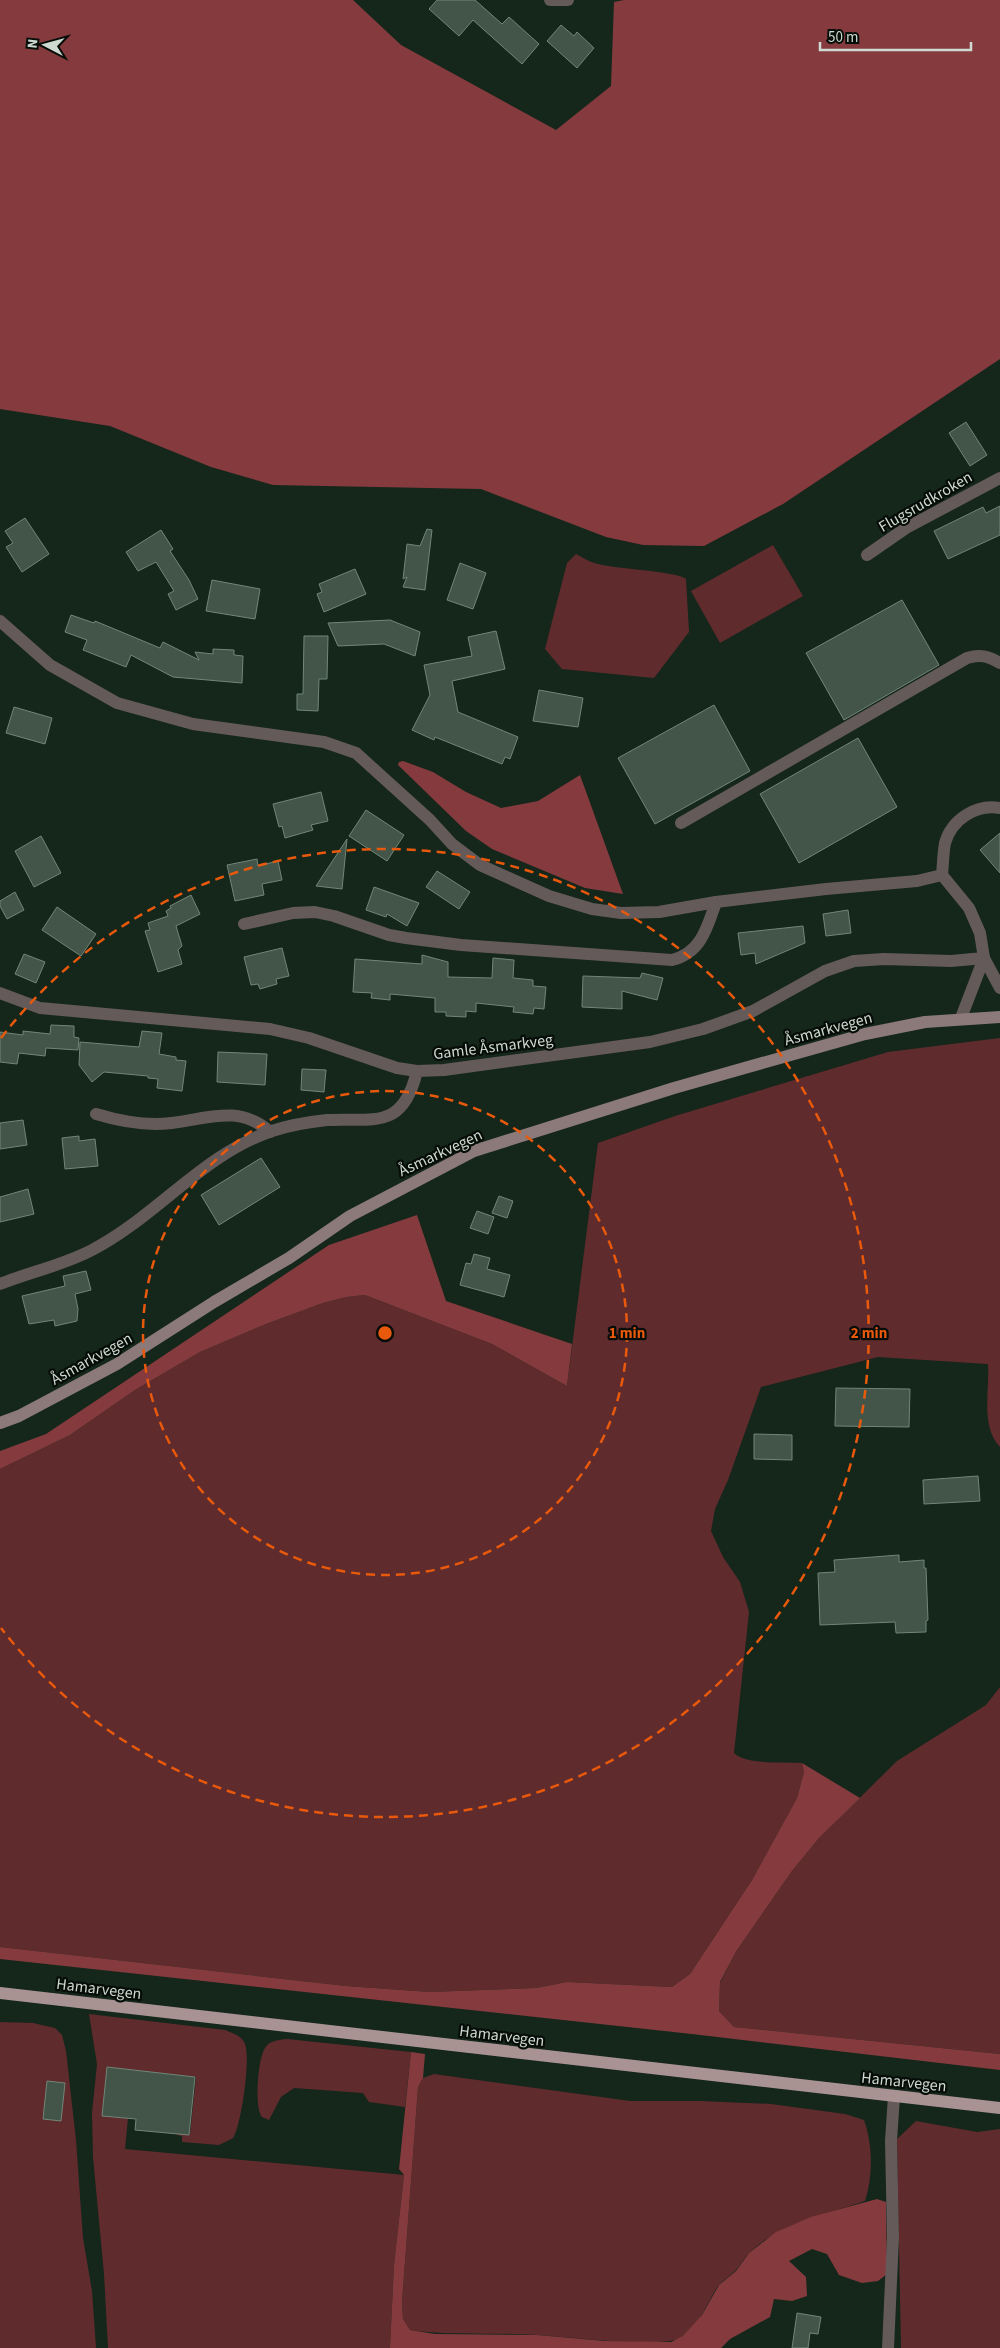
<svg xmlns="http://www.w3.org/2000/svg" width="1000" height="2348" viewBox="0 0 1000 2348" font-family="'Source Sans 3',sans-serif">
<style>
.green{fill:#602b2d}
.forest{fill:#853b3e}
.building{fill:#425548;stroke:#718678}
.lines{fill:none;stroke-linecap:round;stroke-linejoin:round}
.minor{stroke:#655a5a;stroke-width:12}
.secondary{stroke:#8b7a79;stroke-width:12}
.primary{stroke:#a99392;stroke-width:12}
.ring{fill:none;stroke:#e8590c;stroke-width:2.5;stroke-dasharray:9 6}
.labels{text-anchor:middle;stroke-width:4.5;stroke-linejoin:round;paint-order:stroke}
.street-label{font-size:16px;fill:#ced9d1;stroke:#060d08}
.centre{fill:#e8590c;stroke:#060d08;stroke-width:2.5}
.ring-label{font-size:15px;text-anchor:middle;font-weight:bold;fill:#e8590c;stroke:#060d08;stroke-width:4.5;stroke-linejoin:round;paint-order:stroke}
</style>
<rect width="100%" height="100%" fill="#15261b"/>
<!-- green -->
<g class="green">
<polygon points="773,545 803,596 720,643 691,591"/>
<path d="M 576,554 C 582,557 588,561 594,563 C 612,569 677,571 686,579 L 689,632 L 654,678 L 562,669 L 545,649 L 567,563 Z"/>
<path d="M 1000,1038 L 1000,1447 C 980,1426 990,1390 988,1364 L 878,1357 L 761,1387 L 728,1480 L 715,1509 L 711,1531 L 723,1557 L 740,1582 L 749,1612 L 734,1753 C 746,1765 784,1762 802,1763 L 804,1772 L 797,1798 L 752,1880 L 690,1974 L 672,1987 L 567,1982 L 536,1988 L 430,1992 L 346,1986 L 0,1947 L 0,1469 L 70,1435 L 135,1390 L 200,1352 L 266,1324 L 323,1303 L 346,1297 L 365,1295 L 492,1344 L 567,1386 L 598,1143 L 675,1116 L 888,1052 Z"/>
<polygon points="1000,1687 1000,2054 734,2027 719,2011 720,1983 737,1950 792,1871 819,1838 897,1761 986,1705"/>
<path d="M 89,2014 L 225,2030 C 232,2033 240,2035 244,2042 C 252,2054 241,2127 233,2138 L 219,2145 L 182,2142 L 182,2136 L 177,2135 L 177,2133 L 190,2134 L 196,2077 L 141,2071 L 128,2118 L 125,2149 L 404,2175 L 394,2265 L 390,2348 L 108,2348 L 104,2274 L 93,2157 L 92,2113 L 97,2064 Z"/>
<polygon points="0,2022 33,2023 55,2028 62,2035 66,2051 76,2140 83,2238 92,2291 96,2348 0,2348"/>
<path d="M 287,2039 L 411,2052 L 405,2107 L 369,2102 L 363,2093 L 294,2088 L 281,2097 L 269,2120 L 262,2117 C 254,2107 258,2058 265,2048 C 270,2040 279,2040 287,2039 Z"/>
<path d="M 434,2074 L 630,2101 L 700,2101 L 771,2104 L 845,2114 L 864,2120 C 873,2145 873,2176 865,2201 C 825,2215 781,2222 749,2253 C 744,2258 740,2266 735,2271 C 730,2276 723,2280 718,2286 C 707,2302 699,2328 681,2338 C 658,2348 568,2337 538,2335 C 495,2332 452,2336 410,2330 L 403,2319 L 402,2302 L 418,2087 L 423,2078 Z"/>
<polygon points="916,2121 977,2132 1000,2129 1000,2348 901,2348 897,2139"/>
</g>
<!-- forest -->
<g class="forest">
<polygon points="0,0 353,0 401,45 556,130 611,86 614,2 624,0 1000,0 1000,359 783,504 704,546 643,545 606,537 481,489 273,485 211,467 110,426 0,409"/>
<polygon points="403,761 433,772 466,792 501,808 538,801 580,775 623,894 585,888 492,849 466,831 398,765 399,762"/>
<polygon points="417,1215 446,1301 572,1344 567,1386 492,1344 365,1295 346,1297 323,1303 266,1324 200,1352 135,1390 70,1435 0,1469 0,1451 46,1434 329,1245"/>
<polygon points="802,1763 860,1798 819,1838 792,1871 737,1950 720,1982 719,2011 734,2027 1000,2054 1000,2070 692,2034 0,1959 0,1947 346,1986 430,1992 536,1988 567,1982 672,1987 690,1974 752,1880 797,1798 804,1772"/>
<polygon points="411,2052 425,2054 423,2078 418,2087 402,2302 403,2319 410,2330 435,2334 537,2335 605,2341 671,2342 683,2336 702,2315 719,2285 736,2271 749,2253 776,2232 811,2217 877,2199 886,2202 887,2274 878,2281 862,2283 839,2275 827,2254 812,2249 789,2261 806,2277 807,2296 792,2301 774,2299 770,2317 730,2339 721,2348 390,2348 394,2265 404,2175 399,2169"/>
</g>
<!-- building -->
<g class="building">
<polygon points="437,0 475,0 502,24 509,17 539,44 522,64 473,20 459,36 429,9"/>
<polygon points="561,25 574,36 577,32 594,48 577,68 547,41"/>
<polygon points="966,422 987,455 970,466 949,433"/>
<polygon points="1000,506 1000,535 948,559 934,531 983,507 986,513"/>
<polygon points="25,518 49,554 22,572 6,547 13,543 5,531"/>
<polygon points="427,529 432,530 425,590 403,587 407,577 403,579 407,544 420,546"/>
<polygon points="161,530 173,549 170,551 189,580 198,599 176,610 168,594 174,591 156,562 138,571 126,552"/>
<polygon points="460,563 486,573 473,609 447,600"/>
<polygon points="355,569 366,594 324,612 317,594 322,592 319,584"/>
<polygon points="212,580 260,589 255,619 206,611"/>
<polygon points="902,600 939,665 844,720 806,653"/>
<polygon points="71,615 94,623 95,621 160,648 163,642 199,660 195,652 213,654 213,649 234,650 234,655 243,656 242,683 173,677 131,655 126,667 83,650 87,640 65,632"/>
<polygon points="390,620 420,632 415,656 384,644 338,646 328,623"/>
<polygon points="496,631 505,669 452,681 458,712 518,737 510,759 505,757 502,764 435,737 434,740 412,730 430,695 424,665 472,656 468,637"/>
<polygon points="304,636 328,636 327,679 319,679 318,711 297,710 297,694 303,694"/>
<polygon points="539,690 583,698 578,727 533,721"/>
<polygon points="714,705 750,771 655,824 618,758"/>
<polygon points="14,707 52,718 45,744 6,733"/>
<polygon points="858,738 897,807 799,863 760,794"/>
<polygon points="321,792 328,821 311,825 313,830 285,838 282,826 279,827 273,804"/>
<polygon points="366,810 404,835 387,861 349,836"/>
<polygon points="1000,833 1000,873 980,850"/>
<polygon points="41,836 61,873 34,887 15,851"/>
<polygon points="347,839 342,889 316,886"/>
<polygon points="257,859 258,866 278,861 282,880 262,884 264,895 235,901 227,865"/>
<polygon points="437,871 470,892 459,909 426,887"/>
<polygon points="374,887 419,903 407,926 387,914 386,917 366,910"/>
<polygon points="15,892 24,910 7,919 0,906 0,901"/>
<polygon points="191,895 200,914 176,926 182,946 178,950 182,964 158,972 145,931 150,930 148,923 168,916 166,911 171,908 170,906"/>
<polygon points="57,907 96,934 81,956 42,930"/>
<polygon points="848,910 851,933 826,936 823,914"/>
<polygon points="803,926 805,943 756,964 755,953 741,955 738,933"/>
<polygon points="282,948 289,976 276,979 277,984 260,989 258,984 251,985 244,957"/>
<polygon points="24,954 45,962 36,983 15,974"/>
<polygon points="422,955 448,962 448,977 492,978 493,958 514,960 513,978 533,980 533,986 546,987 544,1009 534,1008 533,1014 513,1012 514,1007 476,1003 476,1012 466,1011 466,1017 446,1016 446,1012 435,1012 435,998 390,994 390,1000 371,998 372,993 353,992 355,959 422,964"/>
<polygon points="642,973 663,978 657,1000 622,991 622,1009 582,1007 583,976 640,978"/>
<polygon points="51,1025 74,1026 74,1037 79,1038 78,1050 46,1048 45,1056 19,1053 17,1064 0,1062 0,1032 23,1035 23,1031 50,1034"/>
<polygon points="142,1031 162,1033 159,1054 176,1057 176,1060 186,1061 182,1091 157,1088 158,1079 148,1078 148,1076 104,1072 92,1082 79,1065 80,1042 139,1047"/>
<polygon points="218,1052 267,1054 265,1085 217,1082"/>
<polygon points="302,1069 326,1070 324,1092 301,1090"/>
<polygon points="23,1120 27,1145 0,1149 0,1123"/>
<polygon points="79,1136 79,1141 95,1139 98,1166 65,1169 62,1138"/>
<polygon points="261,1158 280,1187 219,1225 201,1195"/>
<polygon points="28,1189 34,1214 0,1222 0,1197"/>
<polygon points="499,1196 513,1201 507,1218 492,1213"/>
<polygon points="477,1211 494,1217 488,1234 470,1228"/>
<polygon points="474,1254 490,1258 487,1269 510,1275 504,1297 460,1285 466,1263 471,1264"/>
<polygon points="86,1271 91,1290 75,1294 78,1309 77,1321 55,1326 54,1320 29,1324 22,1296 65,1286 63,1276"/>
<polygon points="836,1388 910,1389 909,1427 835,1426"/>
<polygon points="754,1434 792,1435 792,1460 754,1459"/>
<polygon points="978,1476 980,1501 924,1504 923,1480"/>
<polygon points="899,1555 899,1562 924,1560 924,1568 926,1568 928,1620 926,1621 926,1632 896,1633 895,1622 820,1625 818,1573 835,1572 834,1560"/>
<polygon points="107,2067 195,2077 189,2135 135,2130 136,2119 102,2116"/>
<polygon points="47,2081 65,2083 61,2121 43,2119"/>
<polygon points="797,2313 821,2317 818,2334 810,2333 808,2348 792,2348"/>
</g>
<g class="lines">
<!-- minor -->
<g class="minor">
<polyline points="550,0 568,0"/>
<polyline points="867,555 906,528 1000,478"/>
<polyline points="0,621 50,665 117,703 193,724 324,742 356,753 430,820 452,844 480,865 549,896 592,909 621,913 659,912 716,902 826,889 917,881 942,875"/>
<path d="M 1000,808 C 976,804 952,819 945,843 C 943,854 943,865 942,875 L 969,908 L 980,933 L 984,958 L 1000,988"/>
<path d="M 681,823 L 967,658 C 980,654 988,656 1000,663"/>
<path d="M 244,924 L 293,913 L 315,912 L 334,916 L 389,935 L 406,938 L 461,945 L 672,960 C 701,953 707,928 716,902"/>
<polyline points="0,993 40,1008 270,1029 309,1038 397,1068 417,1071"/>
<polyline points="961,1018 984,958"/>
<path d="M 96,1114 C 116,1120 135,1124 156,1124 C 197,1124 235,1100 270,1132"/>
<path d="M 0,1284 C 30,1272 64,1265 92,1250 C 156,1217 203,1154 272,1131 C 290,1125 308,1122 327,1120 C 375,1118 403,1130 417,1071 L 444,1070 L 650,1042 L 703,1029 L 753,1011 L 825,971 L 854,961 L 884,959 L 951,961 L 984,958"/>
<polyline points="888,2348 893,2237 891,2141 894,2096"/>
</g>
<!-- secondary -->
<polyline class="secondary" points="0,1423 19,1416 117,1364 214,1302 289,1258 350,1216 474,1151 674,1088 865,1034 925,1022 1000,1017"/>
<!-- primary -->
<polyline class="primary" points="0,1993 1000,2108"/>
</g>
<!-- distance rings -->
<g class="ring">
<circle cx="385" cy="1333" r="242"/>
<path d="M1 1038A484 484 0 1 1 1 1628"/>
</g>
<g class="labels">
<!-- street labels -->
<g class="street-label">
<text transform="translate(925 501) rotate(-30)" y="6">Flugsrudkroken</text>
<text transform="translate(828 1028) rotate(-15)" y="6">Åsmarkvegen</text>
<text transform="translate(493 1046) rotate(-7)" y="6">Gamle Åsmarkveg</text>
<text transform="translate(440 1152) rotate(-25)" y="6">Åsmarkvegen</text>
<text transform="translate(91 1358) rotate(-29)" y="6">Åsmarkvegen</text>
<text transform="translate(99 1988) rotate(7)" y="6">Hamarvegen</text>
<text transform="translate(502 2035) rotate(7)" y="6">Hamarvegen</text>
<text transform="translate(904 2081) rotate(6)" y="6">Hamarvegen</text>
</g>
</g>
<circle cx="385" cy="1333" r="8" class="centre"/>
<g class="ring-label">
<text x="627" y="1338">1 min</text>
<text x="869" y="1338">2 min</text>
</g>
<!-- north arrow -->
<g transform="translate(45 45) rotate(276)" stroke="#060d08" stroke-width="4" paint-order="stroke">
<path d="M0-4L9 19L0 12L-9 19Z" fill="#ced9d1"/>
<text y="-8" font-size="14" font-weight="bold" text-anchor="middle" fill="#ced9d1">N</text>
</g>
<!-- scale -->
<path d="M820 42v8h151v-8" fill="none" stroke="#ced9d1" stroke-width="2.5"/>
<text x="828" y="42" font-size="15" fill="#ced9d1" stroke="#060d08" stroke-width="4" paint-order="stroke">50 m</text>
</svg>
